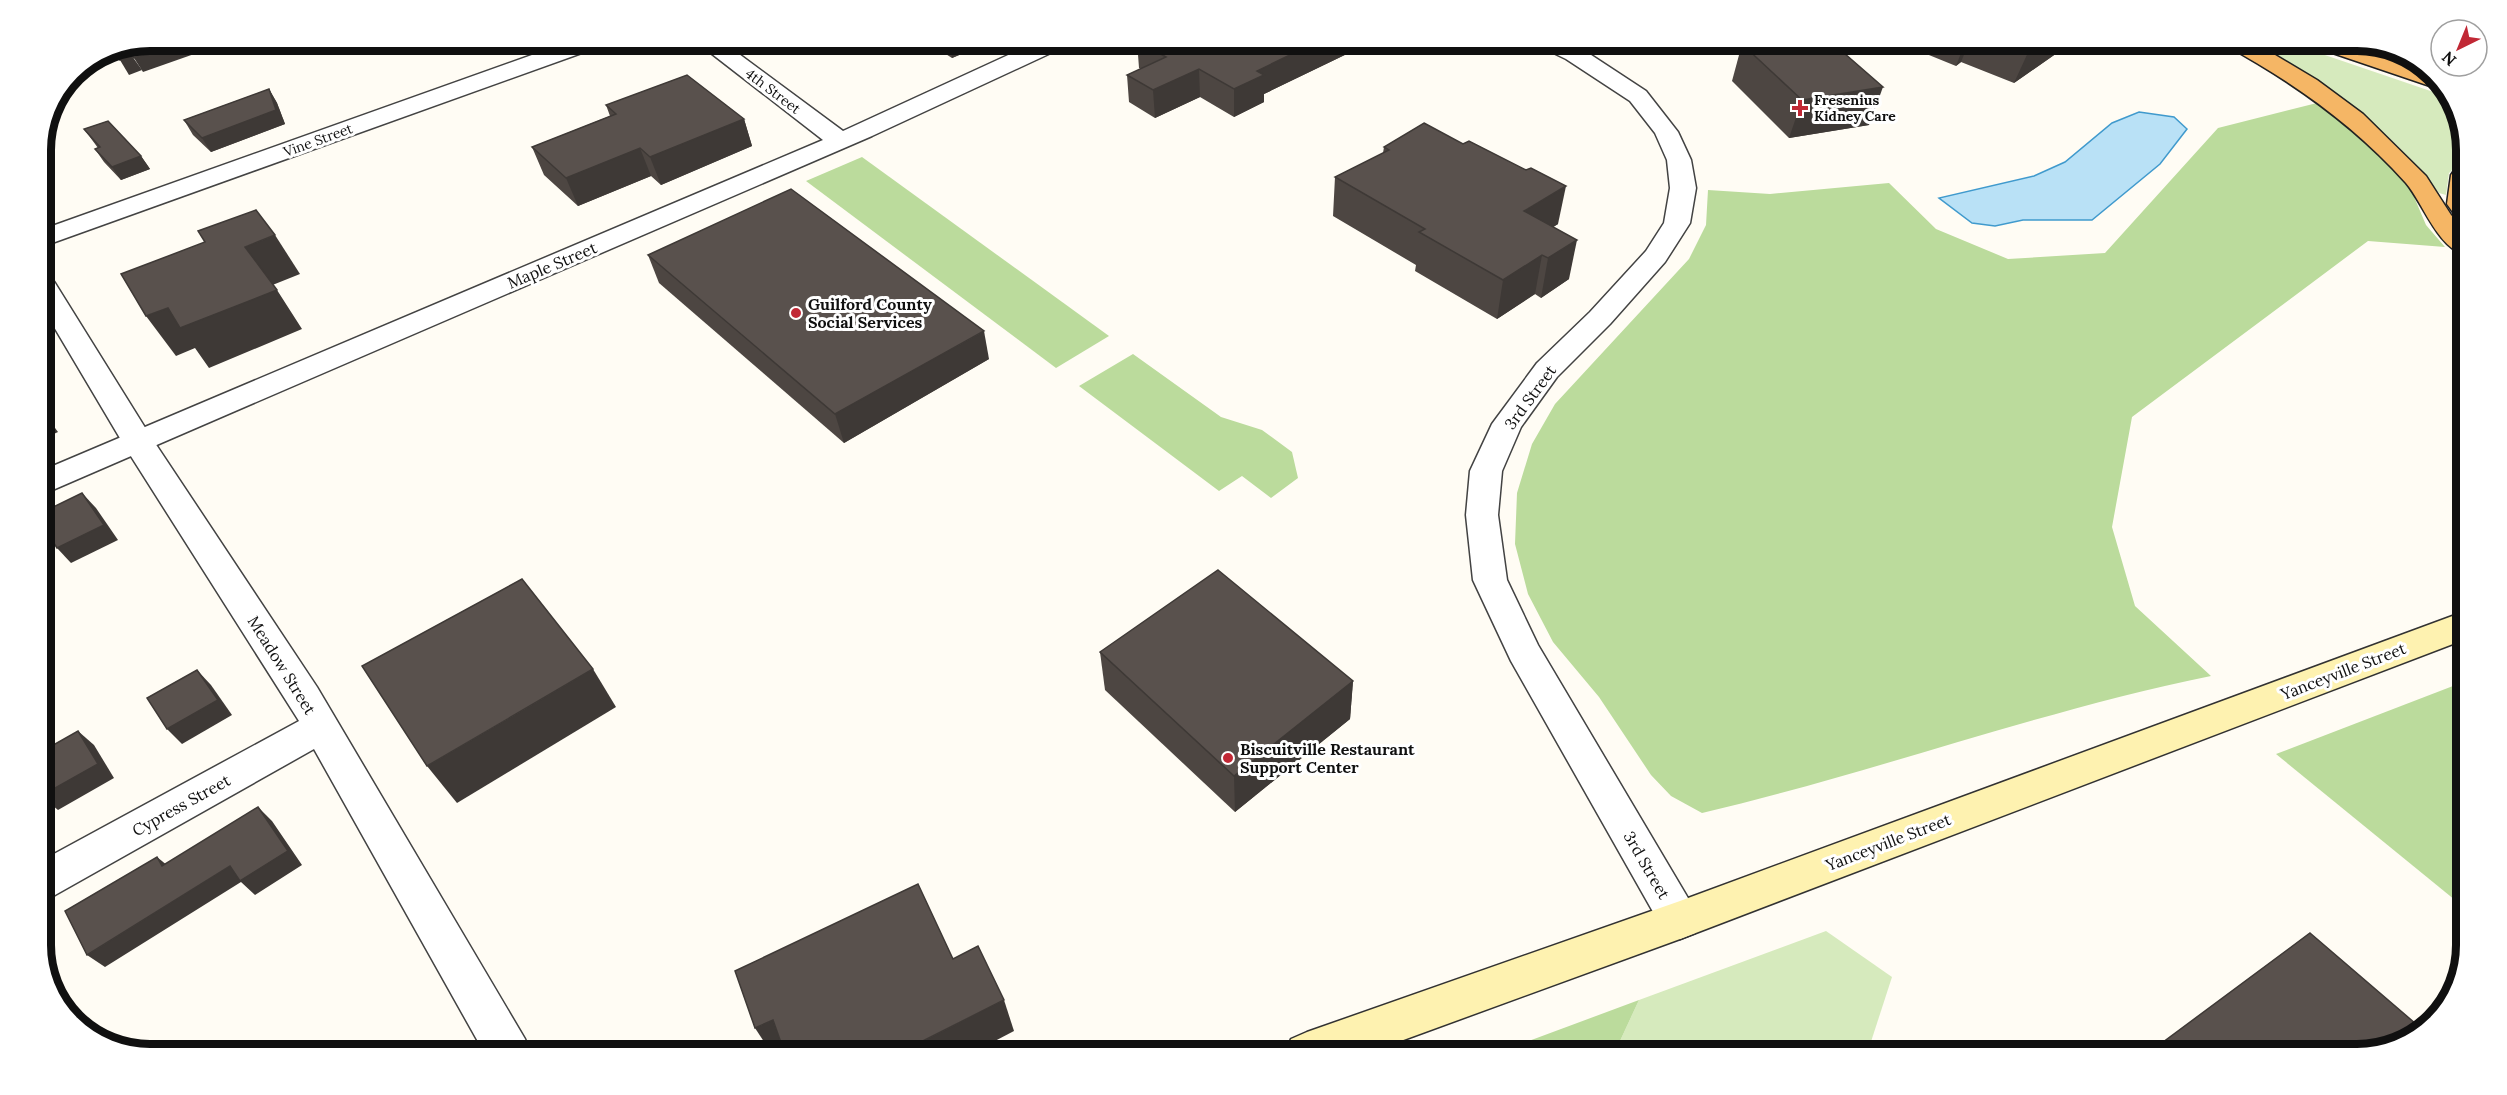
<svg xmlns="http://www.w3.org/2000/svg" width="2507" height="1095" viewBox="0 0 2507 1095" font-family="Lora,serif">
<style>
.green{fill:#d6eabd}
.forest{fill:#bbdb9c}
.water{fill:#b9e1f6;stroke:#409acd;stroke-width:1.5}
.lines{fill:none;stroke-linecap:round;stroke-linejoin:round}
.minor-casing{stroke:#434343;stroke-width:3}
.tertiary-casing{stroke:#434343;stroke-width:3}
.secondary-casing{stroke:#323232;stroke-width:3}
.trunk-casing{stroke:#212121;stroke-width:3}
.minor{fill:#fff;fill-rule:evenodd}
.tertiary{fill:#fff;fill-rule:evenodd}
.secondary{fill:#fef2b0;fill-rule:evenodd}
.trunk{fill:#f5b665;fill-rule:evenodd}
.wall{fill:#4d4642}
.shaded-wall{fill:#3e3936}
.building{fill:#59514d;stroke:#3e3936;stroke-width:1.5}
.poi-dot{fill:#c12835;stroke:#fff;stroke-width:2}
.labels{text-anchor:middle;stroke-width:6;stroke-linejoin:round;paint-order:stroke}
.far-street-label{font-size:14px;fill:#101010;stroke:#fff}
.far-poi-label{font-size:14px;font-weight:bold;fill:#101010;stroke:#fff;text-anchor:start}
.street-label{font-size:16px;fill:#101010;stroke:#fff}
.poi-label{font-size:16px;font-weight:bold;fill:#101010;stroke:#fff;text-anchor:start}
.rim{fill:none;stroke:#101010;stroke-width:8}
</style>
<rect width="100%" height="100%" fill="#fffcf4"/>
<!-- green -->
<g class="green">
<path d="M 2243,41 L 2284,41 L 2451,98 L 2466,143 L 2466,156 L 2449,173 L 2446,195 L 2439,193 C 2413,159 2382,128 2346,103 C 2313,80 2277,61 2243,41 Z"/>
<polygon points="1826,931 1892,977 1867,1054 1614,1054 1639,1000"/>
</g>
<!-- forest -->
<g class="forest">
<path d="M 2317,103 L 2352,129 L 2386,161 L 2412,192 L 2426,225 L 2445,247 L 2368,241 L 2132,417 L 2112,527 L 2135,606 L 2211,676 C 2039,711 1873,773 1702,813 L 1671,796 L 1651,775 L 1599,697 L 1553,642 L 1528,594 L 1515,544 L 1517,493 L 1532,444 L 1555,404 L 1689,259 L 1706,225 L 1708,190 L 1770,194 L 1889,183 L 1936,229 L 2008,259 L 2105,253 L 2218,128 Z"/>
<polygon points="862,157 1109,336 1056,368 806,181"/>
<polygon points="1133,354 1221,417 1262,430 1292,452 1298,478 1271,498 1242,476 1219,491 1079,386"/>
<polygon points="2466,681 2466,909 2276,754"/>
<polygon points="1639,1000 1614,1054 1494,1054"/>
</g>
<!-- water -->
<polygon class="water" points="2139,112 2174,117 2187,129 2160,164 2092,220 2023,220 1995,226 1972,223 1939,198 2034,176 2065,162 2112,123"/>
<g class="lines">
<!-- minor casing -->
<g class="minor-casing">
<g id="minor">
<polygon points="574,40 607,40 604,45 41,247 41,230"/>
<polygon points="41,275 51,277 55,283 149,434 317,687 525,1039 531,1054 485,1054 314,749 55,895 41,900 41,861 299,721 127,450 41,305"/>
</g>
</g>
<!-- tertiary casing -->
<g class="tertiary-casing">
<g id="tertiary">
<polygon points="694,40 720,40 843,131 1041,40 1071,40 1068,45 872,136 41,495 41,471 823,140"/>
<polygon points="1534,40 1564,40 1582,49 1646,91 1678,132 1691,160 1696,188 1690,223 1665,262 1610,324 1557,377 1521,427 1502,471 1498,515 1507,580 1538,645 1701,920 1695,933 1680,939 1665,933 1511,661 1473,580 1466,515 1470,471 1492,424 1537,363 1590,312 1646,251 1664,223 1670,188 1667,160 1655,133 1630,101 1566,59 1537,45"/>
</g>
</g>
<!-- secondary casing -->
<g class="secondary-casing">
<polygon id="secondary" points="2466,611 2466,639 1680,939 1365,1054 1285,1054 1291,1039 1307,1032 1680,901"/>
</g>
<!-- trunk casing -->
<g class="trunk-casing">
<g id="trunk">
<path d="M 2222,40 L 2250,40 L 2317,80 L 2363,114 L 2426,176 L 2451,215 L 2466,231 L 2466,255 C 2438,249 2423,203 2406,183 C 2354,125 2293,82 2225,45 Z"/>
<polygon points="2306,40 2340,40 2422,68 2444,86 2430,86 2309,45"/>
<polygon points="2466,164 2466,221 2457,218 2447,204 2451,175 2457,166"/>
</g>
</g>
<!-- minor -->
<use href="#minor" class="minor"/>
<!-- tertiary -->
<use href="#tertiary" class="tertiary"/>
<!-- secondary -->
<use href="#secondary" class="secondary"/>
<!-- trunk -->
<use href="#trunk" class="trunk"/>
</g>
<!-- wall -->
<g class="wall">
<polygon points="924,40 995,40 952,58"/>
<polygon points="1892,40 2069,40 2067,46 2014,83 1961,62 1956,66"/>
<polygon points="1137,41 1353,51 1264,94 1264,102 1234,117 1200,97 1155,118 1129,102 1127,75 1141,69 1139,68"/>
<polygon points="1742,44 1869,125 1789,138 1732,81"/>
<polygon points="269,89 277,103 285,124 211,152 193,135 184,120"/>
<polygon points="606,105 744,119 752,146 661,185 651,176 578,206 544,175 532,147 610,116"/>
<polygon points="84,129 141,156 150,169 121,180 104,162 95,149 98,148"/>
<polygon points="1384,147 1558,224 1553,227 1569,279 1541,298 1535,294 1497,319 1415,271 1416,265 1333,216 1335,177 1383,153"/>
<polygon points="648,255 989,359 844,443 659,283"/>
<polygon points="1100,652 1353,681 1350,719 1235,812 1105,690"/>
</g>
<!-- shaded-wall -->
<g class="shaded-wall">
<polygon points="184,40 234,40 143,72 134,58"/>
<polygon points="949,40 995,40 952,58"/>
<polygon points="1321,40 1354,40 1353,51 1264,94 1264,102 1234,117 1234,89 1257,71"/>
<polygon points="1966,40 1970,40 1961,62 1956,66"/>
<polygon points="2039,40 2069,40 2067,46 2014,83 2031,46"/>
<polygon points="132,56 142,70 129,75 120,60"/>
<polygon points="1199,69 1200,97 1155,118 1153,90"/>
<polygon points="1883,87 1869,125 1789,138 1802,100"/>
<polygon points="269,89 277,103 285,124 211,152 202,138"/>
<polygon points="744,119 752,146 661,185 650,157"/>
<polygon points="640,148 651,176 578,206 566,178"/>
<polygon points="141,156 150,169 121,180 112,167"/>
<polygon points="1566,186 1558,224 1517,250 1524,211"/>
<polygon points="275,235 300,274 270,286 245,247"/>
<polygon points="1577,240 1569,279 1541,298 1548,258"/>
<polygon points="1542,255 1535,294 1497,319 1503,280"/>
<polygon points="277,290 302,329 209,368 195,348 176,356 146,316 168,308"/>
<polygon points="984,331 989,359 844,443 835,414"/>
<polygon points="41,409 58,432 41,440"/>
<polygon points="82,493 96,508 118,540 71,563 57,548"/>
<polygon points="593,669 616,707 457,803 427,766"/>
<polygon points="197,670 211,685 232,715 182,744 167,729"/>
<polygon points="1353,681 1350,719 1235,812 1234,776"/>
<polygon points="78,731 94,745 114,778 58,810 41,796"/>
<polygon points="258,807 272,821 302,865 255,895 241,882 105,967 87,955 230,866"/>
<polygon points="157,857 173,870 162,866"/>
<polygon points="1004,1000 1014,1031 970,1054 897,1054"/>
<polygon points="773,1020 785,1054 772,1054 755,1028"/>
</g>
<!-- building -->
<g class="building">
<polygon points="150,40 184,40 134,58 132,56 120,60 116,47"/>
<polygon points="1138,40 1321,40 1257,71 1264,75 1234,89 1199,69 1153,90 1127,75 1166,57 1137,41"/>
<polygon points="1766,40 1829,40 1883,87 1802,100 1742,44"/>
<polygon points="2016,40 2039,40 2031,46"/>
<polygon points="687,75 744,119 650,157 640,148 566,178 532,147 616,114 606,105"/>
<polygon points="269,89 276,110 202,138 184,120"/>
<polygon points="108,121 141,156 112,167 95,149 100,147 84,129"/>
<polygon points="1424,123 1463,144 1469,141 1526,170 1531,168 1566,186 1524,211 1577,240 1548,258 1542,255 1503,280 1419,232 1425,229 1335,177 1389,150 1384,147"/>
<polygon points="791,189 984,331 835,414 648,255"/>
<polygon points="256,210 275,235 245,247 277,290 180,328 168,308 146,316 121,274 205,242 198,231"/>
<polygon points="82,493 104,525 57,548 41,523 41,513"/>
<polygon points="1218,570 1353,681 1234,776 1100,652"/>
<polygon points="522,579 593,669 427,766 362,666"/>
<polygon points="197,670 218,700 167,729 147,698"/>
<polygon points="78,731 98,764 41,796 41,752"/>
<polygon points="258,807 288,851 240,881 230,866 87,955 65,911 157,857 162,866"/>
<polygon points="918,884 953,959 978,946 1004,1000 897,1054 785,1054 773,1020 755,1028 735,971"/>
<polygon points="2310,933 2423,1030 2418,1036 2357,1054 2147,1054"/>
</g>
<!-- markers -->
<g class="poi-dot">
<path d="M1797 99h6v6h6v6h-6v6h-6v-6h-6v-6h6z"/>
<circle cx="796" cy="313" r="6"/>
<circle cx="1228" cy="758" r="6"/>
</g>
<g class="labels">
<!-- far-street labels -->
<g class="far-street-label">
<text transform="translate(773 91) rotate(37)" y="5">4th Street</text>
<text transform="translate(318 140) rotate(-20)" y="5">Vine Street</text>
</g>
<!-- far-poi labels -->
<g class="far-poi-label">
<text x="1814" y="105">Fresenius<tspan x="1814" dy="16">Kidney Care</tspan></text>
</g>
<!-- street labels -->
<g class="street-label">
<text transform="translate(552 265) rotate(-23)" y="6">Maple Street</text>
<text transform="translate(1530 397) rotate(-54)" y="6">3rd Street</text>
<text transform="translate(282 665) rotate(58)" y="6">Meadow Street</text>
<text transform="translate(2343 671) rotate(-21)" y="6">Yanceyville Street</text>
<text transform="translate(181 805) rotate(-29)" y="6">Cypress Street</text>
<text transform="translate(1888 842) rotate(-21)" y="6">Yanceyville Street</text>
<text transform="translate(1647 865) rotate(60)" y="6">3rd Street</text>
</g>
<!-- poi labels -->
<g class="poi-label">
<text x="808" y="310">Guilford County<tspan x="808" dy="18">Social Services</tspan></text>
<text x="1240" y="755">Biscuitville Restaurant<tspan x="1240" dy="18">Support Center</tspan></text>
</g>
</g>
<!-- crop -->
<path d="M0 0H2507V1095H0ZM150 51H2357A99 99 0 0 1 2456 150V945A99 99 0 0 1 2357 1044H150A99 99 0 0 1 51 945V150A99 99 0 0 1 150 51Z" fill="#fff" fill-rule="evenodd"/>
<path class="rim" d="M150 51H2357A99 99 0 0 1 2456 150V945A99 99 0 0 1 2357 1044H150A99 99 0 0 1 51 945V150A99 99 0 0 1 150 51Z"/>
<!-- north arrow -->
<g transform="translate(2459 48) rotate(223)"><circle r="28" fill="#ffffff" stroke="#9f9f9f" stroke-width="1.5"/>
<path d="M0-4.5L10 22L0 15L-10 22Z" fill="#c12835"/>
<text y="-9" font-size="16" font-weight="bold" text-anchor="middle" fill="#101010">N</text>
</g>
</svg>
